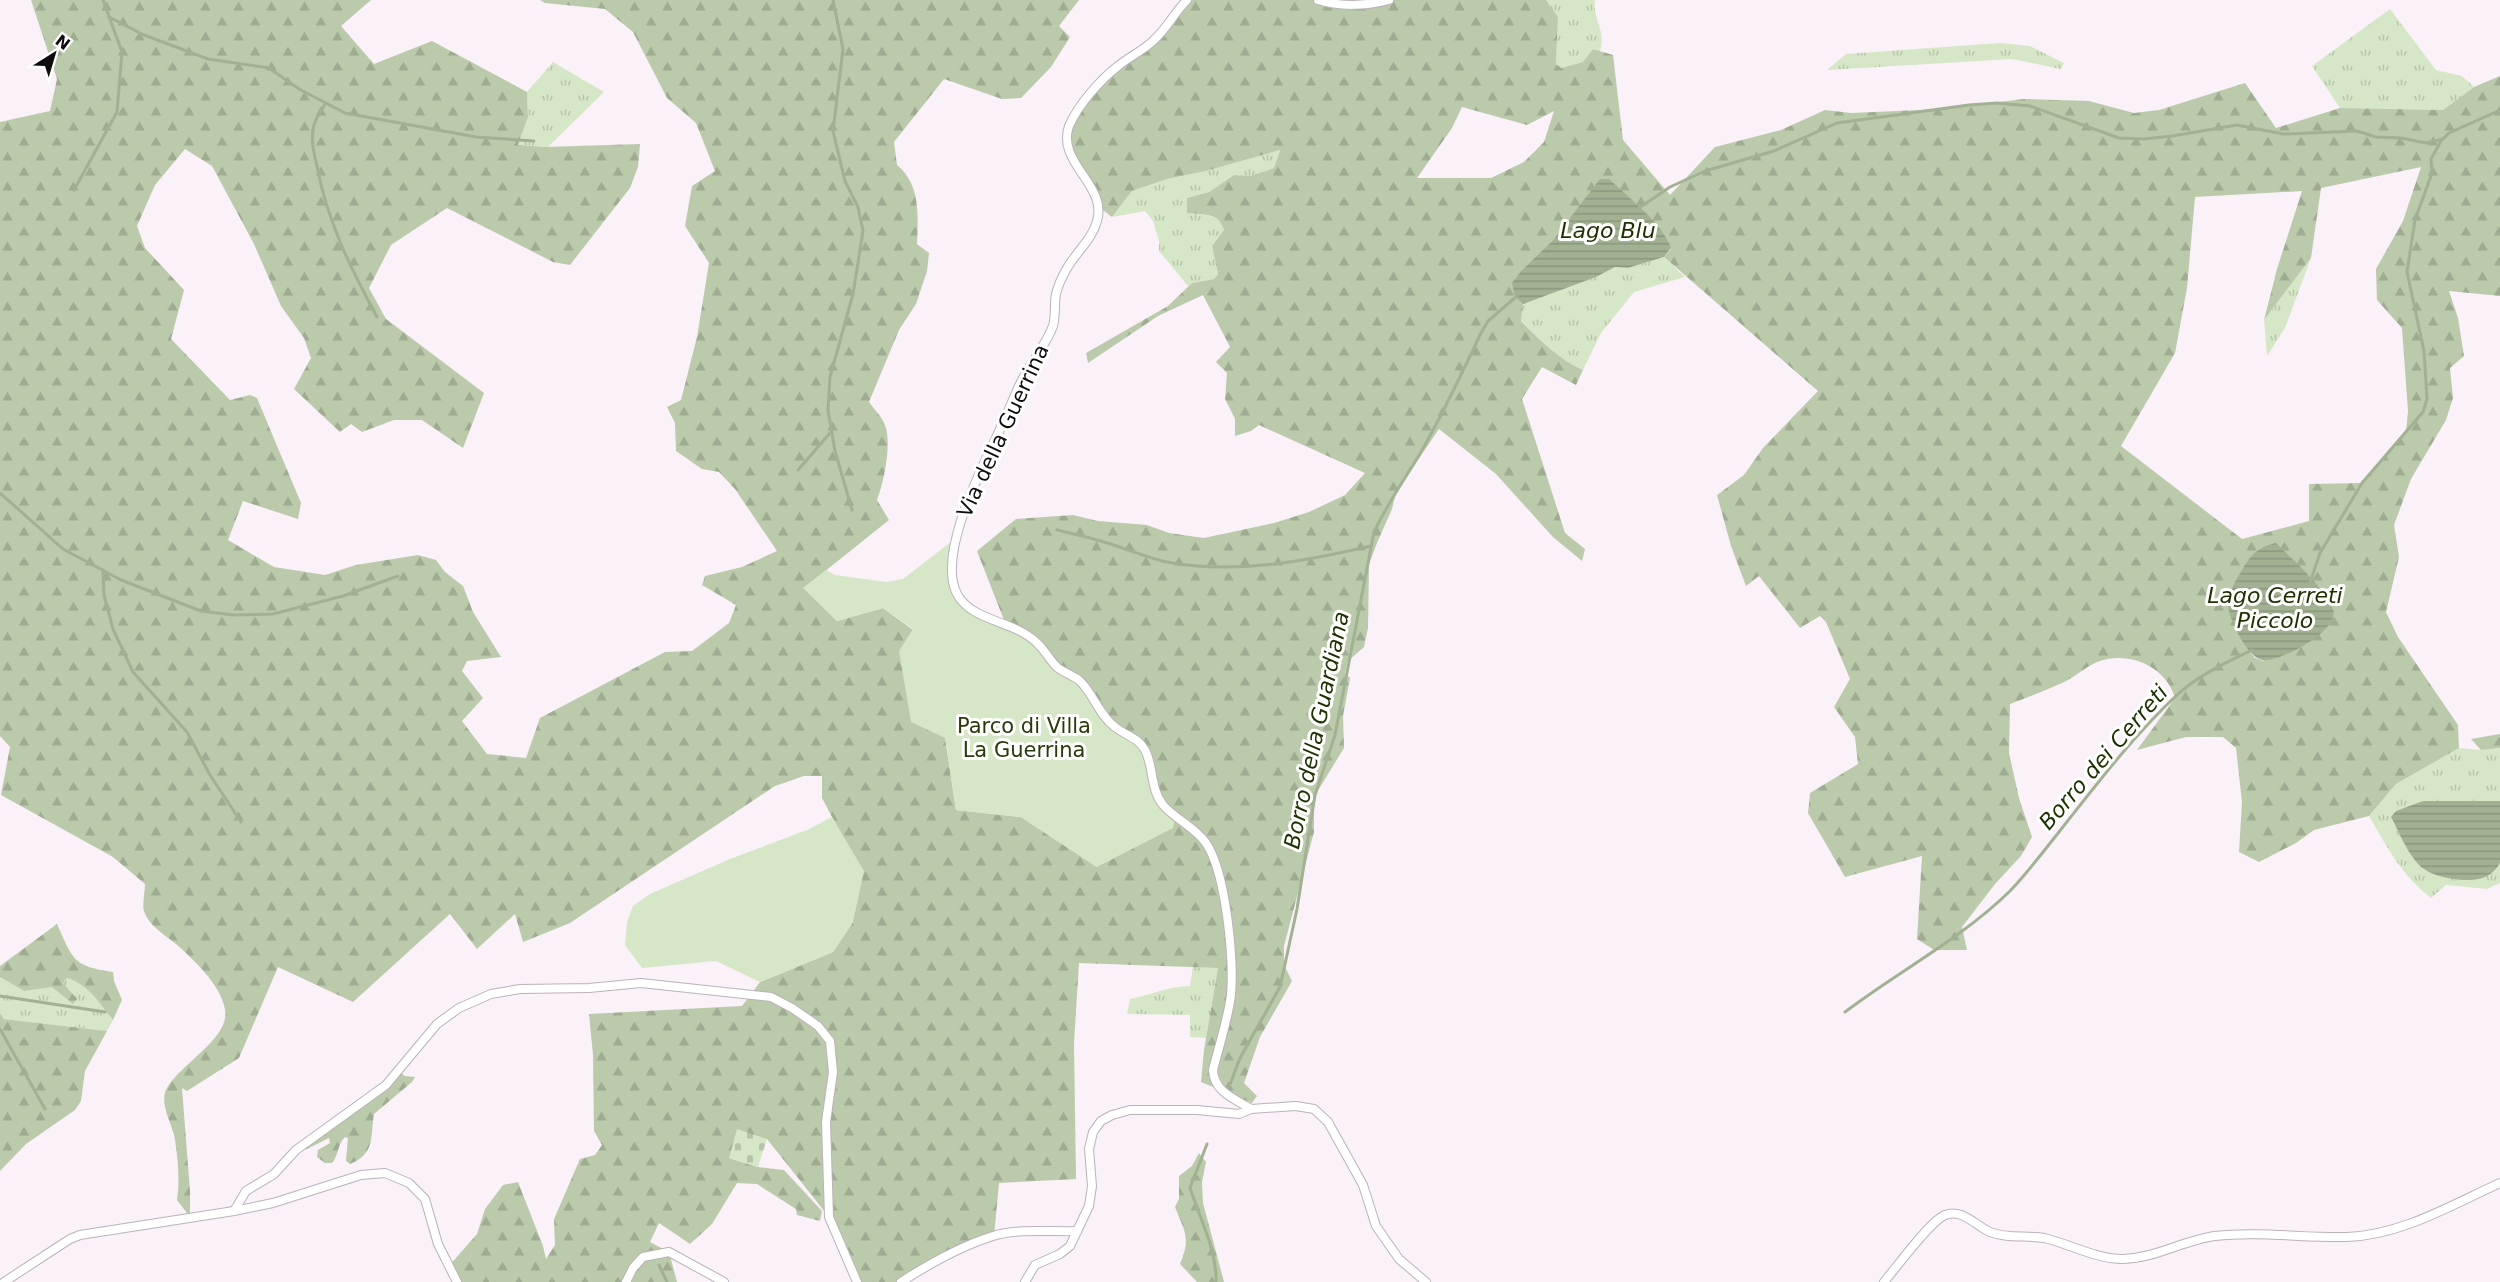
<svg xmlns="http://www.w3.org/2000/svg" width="2500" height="1282" viewBox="0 0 2500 1282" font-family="'DejaVu Sans',sans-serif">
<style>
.grass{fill:url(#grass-tufts)}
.forest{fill:url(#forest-firs);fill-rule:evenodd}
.cemetery{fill:url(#cemetery-stones)}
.park{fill:#d6e7c7}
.water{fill:url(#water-rules)}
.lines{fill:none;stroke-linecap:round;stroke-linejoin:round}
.stream{stroke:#a1b192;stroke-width:3}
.street-casing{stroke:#bbb2ba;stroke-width:10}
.street{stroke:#fff;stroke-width:8}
.labels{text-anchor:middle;stroke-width:6;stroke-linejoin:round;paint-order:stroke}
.street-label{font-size:21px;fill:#0f0c0f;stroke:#fff}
.park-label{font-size:21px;fill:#283c0b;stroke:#fff}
.water-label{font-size:22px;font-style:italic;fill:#1c3000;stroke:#fff}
</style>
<defs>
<pattern id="grass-tufts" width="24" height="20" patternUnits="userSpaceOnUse" patternTransform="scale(1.5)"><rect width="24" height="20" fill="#d6e7c7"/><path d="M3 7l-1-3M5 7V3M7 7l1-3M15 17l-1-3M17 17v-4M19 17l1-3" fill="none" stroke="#b6c5aa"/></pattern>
<pattern id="forest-firs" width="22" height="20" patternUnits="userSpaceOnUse" patternTransform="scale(1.5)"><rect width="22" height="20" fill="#bacaab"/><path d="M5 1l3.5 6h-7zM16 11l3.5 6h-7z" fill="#9fac92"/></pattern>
<pattern id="cemetery-stones" width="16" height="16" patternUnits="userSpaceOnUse" patternTransform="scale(1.5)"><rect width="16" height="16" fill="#d6e7c7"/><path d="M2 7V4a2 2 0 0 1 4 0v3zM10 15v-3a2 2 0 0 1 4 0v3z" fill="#b6c5aa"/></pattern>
<pattern id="water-rules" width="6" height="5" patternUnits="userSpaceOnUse" patternTransform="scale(1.5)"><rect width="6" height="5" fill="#a1b192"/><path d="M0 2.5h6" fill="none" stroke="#89977d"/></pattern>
</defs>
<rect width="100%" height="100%" fill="#fbf1f9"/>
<!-- grass -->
<g class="grass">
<path d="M 1546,0 L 1595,0 C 1592,17 1607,33 1600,51 L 1593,49 L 1583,62 L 1561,68 L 1556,64 L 1558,18 Z"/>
<polygon points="2390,9 2436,70 2462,76 2474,87 2443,110 2340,108 2312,66"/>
<polygon points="2000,43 2030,46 2064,63 2061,69 2012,59 1827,70 1846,54"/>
<polygon points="553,62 604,92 548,147 518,145 528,117 527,92"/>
<path d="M 1280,149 L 1274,168 L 1250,176 L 1234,175 L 1209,192 L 1187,198 L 1188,213 C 1204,215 1219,213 1225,230 L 1212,246 L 1218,274 L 1214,279 L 1192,283 L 1188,286 L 1159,251 L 1159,241 L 1153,221 L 1145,211 L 1112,217 L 1132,191 L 1167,179 L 1206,171 Z"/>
<path d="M 1664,257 L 1685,277 L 1634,292 L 1601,333 L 1583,370 C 1558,359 1540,340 1521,320 L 1523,304 L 1596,277 L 1615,267 L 1628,268 Z"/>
<polygon points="2311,258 2285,328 2267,356 2264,320"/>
<path d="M 2459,748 L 2481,750 L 2500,748 L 2500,801 L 2423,801 L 2392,820 L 2406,846 L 2424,870 L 2458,880 L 2496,868 L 2500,863 L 2500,883 L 2487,889 L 2446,885 L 2431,898 C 2401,874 2388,849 2369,816 L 2396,784 Z"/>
<path d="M 1193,967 L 1218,968 L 1206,1038 L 1190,1037 L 1190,1015 L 1127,1014 L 1130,999 C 1151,995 1169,986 1190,986 Z"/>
<path d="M 0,977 L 24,991 L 52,986 L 71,1001 L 70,990 L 62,983 L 67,978 C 88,984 100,1004 113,1020 L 107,1031 L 4,1019 L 0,1013 Z"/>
</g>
<!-- forest -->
<g class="forest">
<path d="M 31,0 L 371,0 L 341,26 L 374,64 L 432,41 L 527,92 L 528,117 L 518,145 L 545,147 L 640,144 L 638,167 L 630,188 L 570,265 L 553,262 L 447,208 L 391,245 L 369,288 L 386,319 L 484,393 L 463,448 L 422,420 L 394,420 L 362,432 L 351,424 L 340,432 L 294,389 L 311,358 L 304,338 L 281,306 L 254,244 L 212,166 L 185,149 L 155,185 L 137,226 L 145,248 L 184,290 L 171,339 L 230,400 L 250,395 L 257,398 L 301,503 L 298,519 L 243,501 L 228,540 L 274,567 L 325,575 L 356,565 L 418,555 L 436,560 L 445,572 L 463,586 L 473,612 L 501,657 L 467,661 L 462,671 L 483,698 L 462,721 L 487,754 L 526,758 L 540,718 L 665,652 L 692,651 L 729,623 L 736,605 L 702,585 L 705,576 L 742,567 L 777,551 L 735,489 L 719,472 L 702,469 L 676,451 L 675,423 L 667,407 L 681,400 L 697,337 L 709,263 L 685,226 L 692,186 L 715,171 L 696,123 L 667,98 L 633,32 L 605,9 L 545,3 L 540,0 L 1079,0 L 1059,26 L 1070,37 L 1051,67 L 1021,98 L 1002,99 L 944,79 L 894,142 L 897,165 C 921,185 918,216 917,244 L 929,253 L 927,271 L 916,304 L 899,330 L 869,402 C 874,409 882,417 885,425 C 892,443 884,482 877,500 L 889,520 L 804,588 L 837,621 L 883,608 L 913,630 L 945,737 L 956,810 L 1021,817 L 1097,867 L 1163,805 L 1116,728 L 1006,625 L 977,551 L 1016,519 L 1073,515 L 1098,521 L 1147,525 L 1169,533 L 1204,538 L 1274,523 L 1309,512 L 1345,495 L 1365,473 L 1259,425 L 1251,431 L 1235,436 L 1235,419 L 1225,399 L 1227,373 L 1216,362 L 1230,347 L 1203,295 L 1158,316 L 1088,363 L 1086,353 L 1168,306 L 1192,283 L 1214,279 L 1218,274 L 1212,246 L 1224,230 C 1219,212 1204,215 1187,213 L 1187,198 L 1209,192 L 1234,175 L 1250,176 L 1274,168 L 1280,150 L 1206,171 L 1167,179 L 1132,191 L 1112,217 L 1099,207 L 1071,158 L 1068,128 L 1095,89 L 1155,39 L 1187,0 L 1546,0 L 1558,17 L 1556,64 L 1561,68 L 1583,62 L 1593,49 L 1613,55 L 1623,140 L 1670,195 L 1715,147 L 1781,130 L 1825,110 L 1851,113 L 1942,109 L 2024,99 L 2089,101 L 2134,113 L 2159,110 L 2245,83 L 2276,128 L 2340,108 L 2443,110 L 2474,87 L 2500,76 L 2500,296 L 2449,291 L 2458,318 L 2464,356 L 2450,368 L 2453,398 L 2446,420 L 2411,479 L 2394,525 L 2399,557 L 2386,612 L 2398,637 L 2458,725 L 2459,748 L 2396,784 L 2369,816 L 2314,830 L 2296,843 L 2259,862 L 2239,852 L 2242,802 L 2236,748 L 2223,737 L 2186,737 L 2137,750 L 2175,698 C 2166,666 2128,650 2097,662 C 2085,667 2074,678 2062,683 C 2045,691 2027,697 2010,704 L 2009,753 L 2019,798 L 2032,837 L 2021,856 L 1995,884 L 1962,927 L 1967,950 L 1934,950 L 1917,939 L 1922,856 L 1845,877 L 1808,813 L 1810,793 L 1858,764 L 1855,737 L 1834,707 L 1850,679 L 1826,622 L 1820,616 L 1800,628 L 1759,576 L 1746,586 L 1731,546 L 1717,495 L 1744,475 L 1763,448 L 1818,391 L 1664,257 L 1671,249 L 1601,179 L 1553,240 L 1522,270 L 1515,297 L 1523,304 L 1521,321 C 1540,340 1558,359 1583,370 L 1576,385 L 1542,367 L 1522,399 L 1565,533 L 1585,549 L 1582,561 L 1553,537 L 1496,474 L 1439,429 L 1396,492 L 1392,509 L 1377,543 L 1369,564 L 1368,628 L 1364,647 L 1348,661 L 1345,673 L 1350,678 L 1343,716 L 1344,748 L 1314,797 L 1314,832 L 1284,946 L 1284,965 L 1292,981 L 1260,1037 L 1244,1083 L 1257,1096 L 1252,1103 L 1201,1082 L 1204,1050 L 1218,968 L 1079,963 L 1074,1043 L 1076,1179 L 999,1183 L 994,1236 L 901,1282 L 857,1282 L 829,1217 L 767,1139 L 729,1158 L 758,1167 L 784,1170 L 822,1211 L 820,1221 L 797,1215 L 796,1209 L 757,1184 L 737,1183 L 712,1224 L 690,1244 L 659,1223 L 650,1242 L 669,1252 L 677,1282 L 458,1282 L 449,1266 L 477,1234 L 485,1209 L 503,1185 L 518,1182 L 543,1246 L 546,1259 L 555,1245 L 554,1219 L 580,1159 L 595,1155 L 602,1145 L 594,1131 L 593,1055 L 589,1014 L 742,1006 L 760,982 L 833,952 L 853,922 L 840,832 L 822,798 L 822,776 L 804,776 L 775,786 L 570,923 L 523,942 L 515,914 L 477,949 L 450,914 L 353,1002 L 278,967 L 239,1058 L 187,1091 L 182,1088 L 190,1191 L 190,1217 L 177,1200 C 180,1181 178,1159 175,1140 C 173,1124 158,1104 167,1088 C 180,1064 231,1038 225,1009 C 220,984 194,960 176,944 C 165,935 148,925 144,911 C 142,904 145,892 145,884 L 113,857 L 1,795 L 10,747 L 0,736 L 0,122 L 50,111 L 57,79 ZM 1462,107 L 1527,125 L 1554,111 L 1544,142 L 1524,162 L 1491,178 L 1417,178 L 1452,128 ZM 2421,167 L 2403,221 L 2376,269 L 2377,300 L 2402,328 L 2408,411 L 2406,432 L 2362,483 L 2309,484 L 2309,521 L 2242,539 L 2121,446 L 2175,353 L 2187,288 L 2195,197 L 2302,191 L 2277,269 L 2264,320 L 2311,258 L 2321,188 ZM 2288,555 L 2319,587 L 2333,609 L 2263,661 L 2255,658 L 2249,651 Z"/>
<polygon points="2500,734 2500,748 2481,750 2471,739"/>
<path d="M 57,924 C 73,959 72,966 113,972 L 114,981 L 122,1000 L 113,1020 C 100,1004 88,984 67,978 L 63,983 L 77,999 L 73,1004 L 52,987 L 24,991 L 0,977 L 0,966 Z"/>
<polygon points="0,1013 4,1019 107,1031 85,1071 81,1101 75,1110 26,1144 0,1171"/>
<path d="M 398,1071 L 405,1076 L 415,1077 L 412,1082 L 374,1114 C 370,1137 376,1153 350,1164 L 346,1161 L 348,1138 L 345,1137 C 337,1145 339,1155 332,1163 L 325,1163 L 317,1157 L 318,1150 L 330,1143 L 329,1138 L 307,1149 L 298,1148 Z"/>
<path d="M 1199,1153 L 1206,1162 L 1202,1182 L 1203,1203 L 1224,1282 L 1197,1282 L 1180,1264 C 1191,1238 1185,1232 1175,1207 L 1179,1199 L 1179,1176 L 1192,1166 Z"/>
</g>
<!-- cemetery -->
<polygon class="cemetery" points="737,1129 767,1139 758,1167 729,1158"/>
<!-- park -->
<g class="park">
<polygon points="956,538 952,583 972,611 1022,630 1057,667 1079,680 1098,710 1144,749 1154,789 1176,815 1173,828 1097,867 1021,817 956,810 945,738 911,722 899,651 913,629 883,608 837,621 803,588 826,570 835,575 886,582 903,579"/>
<polygon points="832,817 864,871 853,922 833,952 760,982 716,961 642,968 625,945 627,922 633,906 650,894 730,859 807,830"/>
</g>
<!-- water -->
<g class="water">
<path d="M 1600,179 L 1609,179 C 1628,197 1663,224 1671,248 L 1664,257 L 1628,268 L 1615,267 L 1596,277 L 1523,304 L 1515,297 L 1512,283 L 1522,270 L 1553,240 Z"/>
<path d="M 2276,543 C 2291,558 2326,589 2333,609 C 2341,630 2279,663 2262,660 C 2247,657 2228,618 2228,604 C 2229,596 2232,588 2235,582 C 2247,562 2252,548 2276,543 Z"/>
<path d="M 2423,801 L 2500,801 L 2500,863 C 2497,868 2493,873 2487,876 C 2472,885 2432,878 2420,866 C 2407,853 2399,832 2391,817 L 2396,811 Z"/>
</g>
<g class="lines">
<!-- stream -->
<g class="stream">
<polyline points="833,0 843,49 833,131 845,181 858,207 863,231 853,294 830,377 828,410 835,451 852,510"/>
<polyline points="109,17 144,35 208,59 269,68 299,89 345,113 476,137 534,141"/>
<path d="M 325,104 C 321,111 316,118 314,125 C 310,139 314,153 317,166 C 327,221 351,269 377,317"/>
<polyline points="74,190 117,112 122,52 103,0"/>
<polyline points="1636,210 1670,187 1705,171 1774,151 1837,123 1969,105 1997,103 2030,106 2119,138 2144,139 2172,136 2237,125 2283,134 2357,131 2376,137 2401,138 2426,143 2443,139 2449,133 2500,110"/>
<polyline points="798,470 830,433"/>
<polyline points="0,493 63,549 121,580 201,611 233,615 273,614 343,596 398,576"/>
<path d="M 1057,530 C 1070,533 1084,536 1097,540 C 1121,546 1143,557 1167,562 C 1234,575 1306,561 1371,546"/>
<polyline points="103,570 104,595 113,629 133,672 187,732 210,775 241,822"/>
<polyline points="2310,583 2320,553 2362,483 2423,412 2427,399 2424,351 2407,272 2415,220 2432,173 2431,159 2442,139"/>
<polyline points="0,996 105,1012"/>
<path d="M 1845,1012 C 1899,971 1961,939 2010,891 C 2028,872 2043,852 2059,832 C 2096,785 2134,735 2178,694 C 2199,675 2227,662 2252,650"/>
<polyline points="0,1029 45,1109"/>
<path d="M 1229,1087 L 1240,1058 L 1280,987 L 1297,909 L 1315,795 L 1335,735 L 1374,532 C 1387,504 1405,479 1421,452 C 1443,414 1462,373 1481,333 L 1488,321 L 1517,296"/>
<path d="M 1207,1144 L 1190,1188 C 1200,1219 1217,1250 1216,1282"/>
<polyline points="659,1265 667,1282"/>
</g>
<!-- street casing -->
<g class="street-casing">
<g id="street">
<path d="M 1187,0 C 1175,12 1167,28 1154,40 C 1144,50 1129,57 1118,66 C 1100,80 1078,105 1069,126 C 1056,163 1108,185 1097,221 C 1092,240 1075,253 1066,270 C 1062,277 1058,286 1056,294 C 1054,304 1056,316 1053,326 C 1047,342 1036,356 1027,371 C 1017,387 1011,406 1003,423 C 985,462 936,553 957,594 C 972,622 1014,620 1037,643 C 1045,650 1050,661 1058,668 C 1065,673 1074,676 1080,681 C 1094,695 1099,715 1115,727 C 1126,736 1138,737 1145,750 C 1154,767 1150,789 1163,805 C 1175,819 1195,827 1206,843 C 1226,873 1234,958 1231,995 C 1228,1019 1219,1046 1213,1070 C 1214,1092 1235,1099 1251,1109"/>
<path d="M 1318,0 C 1339,7 1367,6 1389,0"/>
<polyline points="234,1211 246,1191 274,1174 296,1150 386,1085 437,1024 459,1008 491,994 520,989 589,988 641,983 771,997 792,1008 818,1026 830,1041 833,1072 826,1122 829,1217 857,1282"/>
<polyline points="4,1282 70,1239 80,1235 234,1211 273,1203 361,1175 385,1173 409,1183 425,1199 438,1244 457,1282"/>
<polyline points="626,1282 633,1268 643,1257 669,1252 724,1282"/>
<path d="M 901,1282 C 929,1264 961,1246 993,1236 C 1019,1228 1051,1232 1077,1231"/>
<polyline points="1025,1282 1035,1265 1060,1254 1070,1246 1089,1206 1092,1186 1089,1149 1093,1132 1101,1121 1112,1115 1130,1110 1197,1110 1239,1114 1251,1109 1296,1106 1314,1109 1328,1122 1363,1185 1376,1226 1399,1259 1426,1282"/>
<path d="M 1884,1282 C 1896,1268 1930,1221 1945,1215 C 1962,1208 1976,1226 1990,1232 C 2007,1239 2027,1235 2044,1238 C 2070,1244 2096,1259 2123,1259 C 2156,1258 2184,1240 2215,1236 C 2259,1231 2303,1238 2347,1237 C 2402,1235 2451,1205 2500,1183"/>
</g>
</g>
<!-- street -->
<use href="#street" class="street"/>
</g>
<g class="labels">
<!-- street labels -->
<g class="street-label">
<text transform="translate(1003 431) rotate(-65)" y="7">Via della Guerrina</text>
</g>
<!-- park labels -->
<g class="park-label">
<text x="1024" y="733">Parco di Villa<tspan x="1024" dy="24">La Guerrina</tspan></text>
</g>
<!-- water labels -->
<g class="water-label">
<text x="1608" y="238">Lago Blu</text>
<text x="2275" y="603">Lago Cerreti<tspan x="2275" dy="25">Piccolo</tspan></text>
<text transform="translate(1316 730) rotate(-78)" y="8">Borro della Guardiana</text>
<text transform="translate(2103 757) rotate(-49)" y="8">Borro dei Cerreti</text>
</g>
</g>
<!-- north arrow -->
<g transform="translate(54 54) rotate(37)" stroke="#ffffff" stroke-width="4.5" paint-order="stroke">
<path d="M0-4.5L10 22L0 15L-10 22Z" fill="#0f0c0f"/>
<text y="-9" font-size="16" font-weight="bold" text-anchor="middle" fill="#0f0c0f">N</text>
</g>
</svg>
